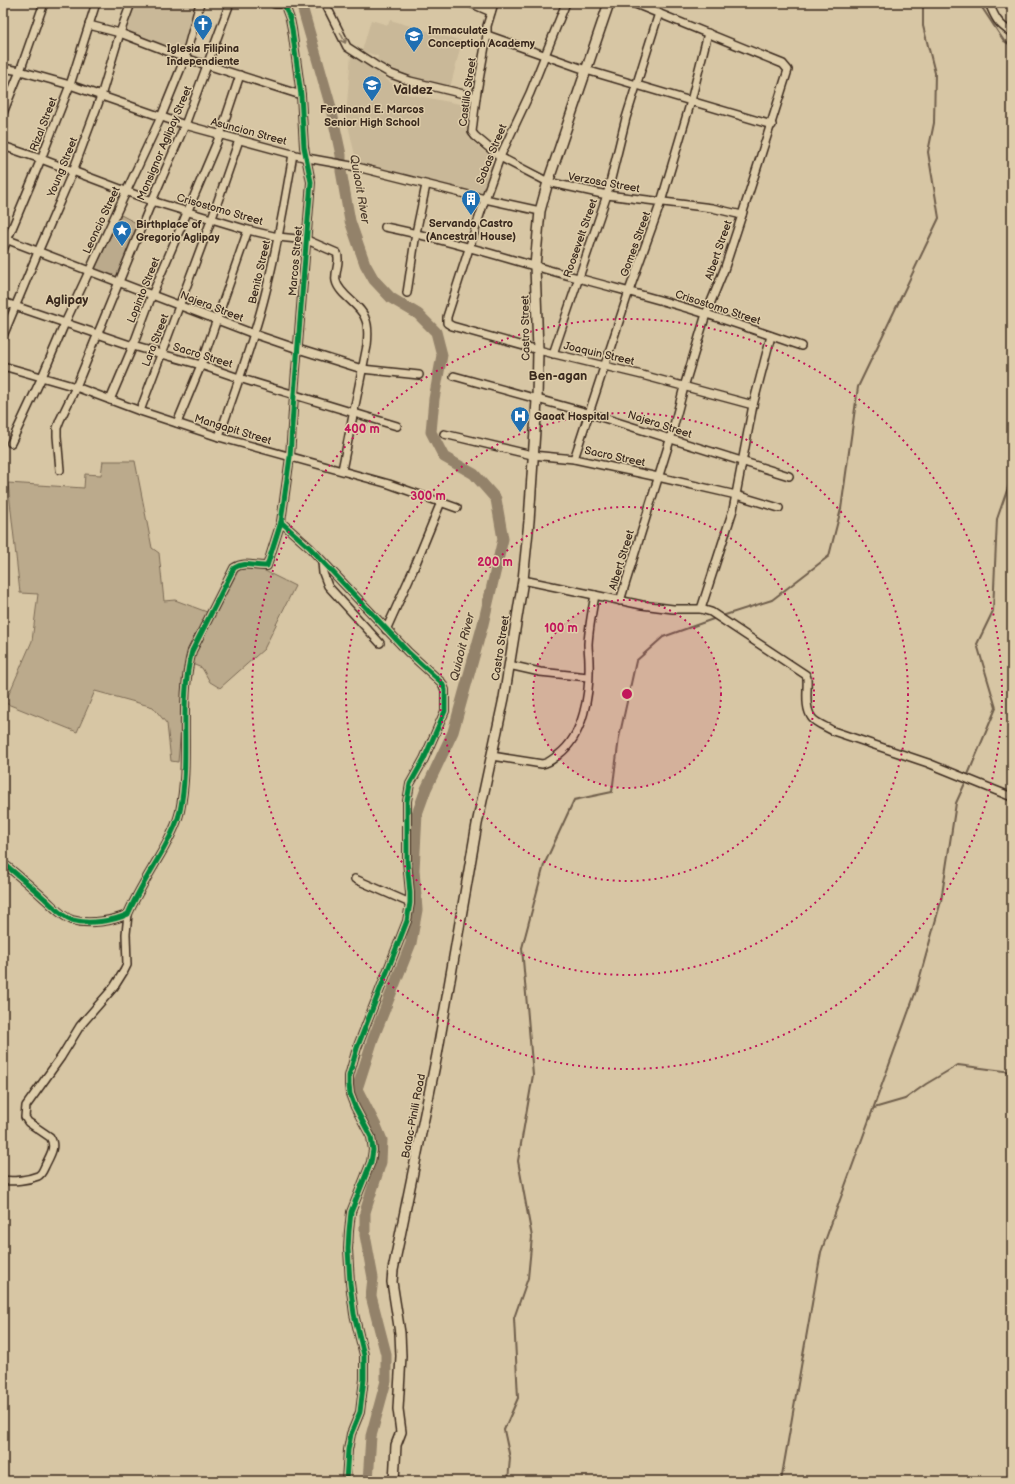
<svg xmlns="http://www.w3.org/2000/svg" width="1015" height="1484" viewBox="0 0 1015 1484" font-family="'Balsamiq Sans',sans-serif">
<style>
.built{fill:#c9b898}
.green{fill:#bbaa8c;stroke:#7b6a55}
.lines{fill:none;stroke-linecap:round;stroke-linejoin:round}
.stream{stroke:#705f4c;stroke-width:2}
.river{stroke:#93826a;stroke-width:11}
.minor-casing{stroke:#3b2a1e;stroke-width:10}
.major-casing{stroke:#3b2a1e;stroke-width:12}
.minor{stroke:#decdaa;stroke-width:7}
.major{stroke:#decdaa;stroke-width:9}
.cycleway-casing{stroke:#decdaa;stroke-width:8}
.cycleway{stroke:#00873e;stroke-width:5}
.oneway{stroke:#84735d}
.ring{fill:none;stroke:#c2185b;stroke-width:2;stroke-dasharray:2 4}
.labels{text-anchor:middle;stroke-width:3;stroke-linejoin:round;paint-order:stroke}
.poi-label{font-size:11px;font-weight:bold;fill:#3b2a1e;stroke:#decdaa;text-anchor:start}
.street-label{font-size:11px;fill:#3b2a1e;stroke:#decdaa}
.water-label{font-size:12px;font-style:italic;fill:#4d3c2d;stroke:#decdaa}
.quarter-label{font-size:13px;font-weight:bold;fill:#3b2a1e;stroke:#decdaa}
.centre{fill:#c2185b;stroke:#decdaa;stroke-width:2}
.ring-label{font-size:12px;text-anchor:middle;font-weight:bold;fill:#c2185b;stroke:#decdaa;stroke-width:3;stroke-linejoin:round;paint-order:stroke}
</style>
<rect width="100%" height="100%" fill="#d7c6a4"/>
<filter id="ink" filterUnits="userSpaceOnUse"><feTurbulence type="fractalNoise" baseFrequency=".025" numOctaves="2"/><feDisplacementMap in="SourceGraphic" scale="8" xChannelSelector="R" yChannelSelector="G"/><feConvolveMatrix kernelMatrix="1 2 1 2 8 2 1 2 1" color-interpolation-filters="sRGB"/></filter>
<g filter="url(#ink)">
<!-- built -->
<g class="built">
<polygon points="133,4 196,6 183,51 126,33"/>
<polygon points="371,20 388,25 390,20 462,41 450,88 402,74 377,60 378,56 362,51"/>
<polygon points="351,54 407,94 471,106 469,138 493,159 485,195 357,164 346,116"/>
</g>
<!-- green -->
<g class="green">
<polygon points="121,215 140,225 117,278 94,270"/>
<polygon points="103,461 135,461 152,548 159,553 164,601 175,600 215,615 239,569 261,569 295,586 264,649 220,688 210,682 202,668 187,662 178,762 171,761 167,724 153,707 95,691 77,732 5,703 32,641 38,594 20,593 8,483 84,488 85,474 101,475"/>
</g>
<g class="lines">
<!-- stream -->
<g class="stream">
<polyline points="979,3 1004,41 1012,46"/>
<polyline points="722,616 772,600 829,556 841,509 858,387 939,218 928,152 934,123 935,73 923,26 923,3"/>
<polyline points="967,777 996,708 977,644 993,611 997,519 1012,476"/>
<polyline points="874,1108 905,1099 926,1084 958,1065 1012,1072"/>
<polyline points="508,1481 510,1458 504,1430 518,1398 514,1318 528,1278 532,1237 518,1161 533,1075 522,948 544,865 574,800 612,792 619,738 636,661 663,637 716,618"/>
<polyline points="781,1481 821,1252 916,991 941,901 956,803 966,781"/>
</g>
<!-- river -->
<polyline class="river" points="301,3 330,104 341,155 341,171 350,221 365,264 374,280 391,298 418,314 436,332 442,355 434,399 431,432 444,457 474,474 496,499 503,539 483,624 453,732 426,789 417,814 414,870 417,910 411,943 373,1039 357,1089 377,1128 382,1140 381,1162 365,1212 365,1235 373,1278 371,1296 386,1354 386,1381 371,1436 368,1481"/>
<!-- minor casing -->
<g class="minor-casing">
<g id="minor">
<polyline points="325,3 347,47 375,65 391,74 410,81 476,97"/>
<polyline points="470,3 491,12"/>
<polyline points="494,3 487,26 487,35 476,97 472,132 475,136 500,157 548,182 607,195 712,208 742,215"/>
<polyline points="566,3 530,93 500,157 485,199 447,317 447,323 452,326 538,350 642,375 753,405"/>
<path d="M 989,3 C 995,18 998,24 1012,33"/>
<polyline points="89,25 120,33 185,58 301,95"/>
<polyline points="487,35 586,70 772,125"/>
<polyline points="3,68 20,71 70,85 185,125 307,158 357,167 485,199 540,211"/>
<polyline points="3,113 20,71 44,3"/>
<path d="M 3,146 L 41,159 L 152,201 L 248,230 L 278,237 L 307,240 L 337,253 C 341,262 334,272 336,281 C 339,295 361,305 365,318 C 369,326 368,337 367,346 L 342,470"/>
<path d="M 385,227 C 451,240 513,261 578,278 C 621,290 664,300 706,314 C 738,324 769,335 801,346"/>
<polyline points="3,238 254,334 298,349 362,369 419,375"/>
<polyline points="3,250 41,159 70,85 96,3"/>
<polyline points="407,293 416,233 426,185"/>
<polyline points="3,302 133,346 201,365 239,378 397,426"/>
<polyline points="3,336 38,252 73,171 101,96 120,33 131,3"/>
<polyline points="553,354 607,195 626,118 659,13"/>
<polyline points="3,366 76,387 140,411 219,437 389,484 457,508"/>
<polyline points="454,376 588,413 789,476"/>
<polyline points="110,400 133,346 152,295 220,135 240,75"/>
<polyline points="140,411 212,218 239,140"/>
<polyline points="177,423 201,365 248,230"/>
<polyline points="444,434 532,455 574,459 658,477 736,495 779,508"/>
<path d="M 219,437 C 235,390 253,343 265,295 C 277,249 285,202 293,154"/>
<polyline points="11,443 42,377 65,323 161,117 185,58 200,3"/>
<polyline points="574,459 629,291 661,202 691,101 708,33"/>
<polyline points="60,470 57,436 57,428 60,420 76,387 152,201 185,125 230,3"/>
<polyline points="3,510 3,523"/>
<polyline points="281,522 310,548 408,652 442,683 445,690 445,711 424,759 410,784 407,801 407,861 410,893 410,903 407,921 357,1048 349,1076 349,1085 350,1094 355,1107 371,1137 373,1150 371,1162 351,1212 349,1231 348,1249 350,1283 354,1314 364,1355 364,1379 360,1412 351,1434 348,1450 346,1481"/>
<polyline points="322,562 323,573 328,586 380,643"/>
<path d="M 523,580 L 642,605 L 673,609 L 701,609 L 711,612 L 806,675 L 807,678 C 808,690 804,707 812,718 C 817,724 827,727 833,731 L 928,763 L 1012,797"/>
<polyline points="620,601 670,440 684,387 706,314 724,270 742,215 788,70 783,64 633,3"/>
<polyline points="701,609 733,510 753,405 771,336"/>
<polyline points="386,630 414,568 441,502"/>
<polyline points="509,665 540,672 588,677"/>
<path d="M 492,756 L 542,764 C 549,763 553,759 558,755 C 584,736 590,693 589,662 C 589,656 588,650 588,644 C 589,627 592,611 595,595"/>
<path d="M 3,864 L 8,867 C 20,877 33,888 45,899 C 53,906 61,916 72,920 C 88,925 114,921 128,914 C 138,891 151,871 163,850 C 170,837 177,825 180,811 C 191,758 178,703 192,651 L 234,568 C 245,561 255,567 267,566 L 281,522 L 290,457 L 294,395 L 311,182 L 304,147 L 301,95 L 292,29 L 290,19 L 284,3"/>
<polyline points="355,879 410,903"/>
<path d="M 3,1180 C 13,1182 28,1180 38,1176 C 42,1174 43,1170 45,1166 C 49,1157 57,1147 50,1137 L 28,1122 L 25,1117 L 26,1106 L 61,1057 L 80,1026 L 114,987 L 124,971 L 127,965 L 126,934 L 128,914"/>
</g>
</g>
<!-- major casing -->
<g class="major-casing">
<g id="major">
<polyline points="275,3 314,3"/>
<polyline points="394,1481 396,1445 401,1432 398,1409 401,1356 400,1333 392,1282 393,1270 437,1055 477,824 504,698 523,580 529,521 537,400 538,350 535,266 540,211 548,182 609,3"/>
</g>
</g>
<!-- minor -->
<use href="#minor" class="minor"/>
<!-- major -->
<use href="#major" class="major"/>
<!-- cycleway casing -->
<g class="cycleway-casing">
<g id="cycleway">
<polyline points="281,522 310,548 408,652 442,683 445,690 445,711 424,759 410,784 407,801 407,861 410,893 410,903 407,921 357,1048 349,1076 349,1085 350,1094 355,1107 371,1137 373,1150 371,1162 351,1212 349,1231 348,1249 350,1283 354,1314 364,1355 364,1379 360,1412 351,1434 348,1450 346,1481"/>
<path d="M 3,864 L 8,867 C 20,877 33,888 45,899 C 53,906 61,916 72,920 C 88,925 114,921 128,914 C 138,891 151,871 163,850 C 170,837 177,825 180,811 C 191,758 178,703 192,651 L 234,568 C 245,561 255,567 267,566 L 281,522 L 290,457 L 294,395 L 311,182 L 304,147 L 301,95 L 292,29 L 290,19 L 284,3"/>
</g>
</g>
<!-- cycleway -->
<use href="#cycleway" class="cycleway"/>
</g>
<!-- one-way arrows -->
<defs><path id="oneway-shaft" d="M-6 0H5M1.5-3L5.5 0L1.5 3" fill="none" stroke-width="1.6" stroke-linecap="round" stroke-linejoin="round"/></defs>
<use class="oneway" href="#oneway-shaft" transform="translate(343 38) rotate(64)"/>
</g>
<!-- distance rings -->
<circle cx="627" cy="694" r="94" fill="#c2185b" fill-opacity=".12"/>
<g class="ring">
<circle cx="627" cy="694" r="94"/>
<circle cx="627" cy="694" r="187"/>
<circle cx="627" cy="694" r="281"/>
<circle cx="627" cy="694" r="375"/>
</g>
<!-- icons -->
<defs>
<g id="church-pin" transform="scale(1)"><path d="M0 17L-7.5 6A9.5 9.5 0 1 1 7.5 6Z" fill="#1f6fb2" stroke="#decdaa"/><path d="M-1.2-6h2.4v3.5h3.3v2.4h-3.3V6h-2.4V-.1h-3.3v-2.4h3.3Z" fill="#fff"/></g>
<g id="school-pin" transform="scale(1)"><path d="M0 17L-7.5 6A9.5 9.5 0 1 1 7.5 6Z" fill="#1f6fb2" stroke="#decdaa"/><path d="M0-5L7-2L0 1L-7-2ZM-4 1L0 2.5L4 1V4Q0 6-4 4Z" fill="#fff"/></g>
<g id="building-pin" transform="scale(1)"><path d="M0 17L-7.5 6A9.5 9.5 0 1 1 7.5 6Z" fill="#1f6fb2" stroke="#decdaa"/><path d="M-4-6H4V6H1V3H-1V6H-4ZM-2.5-4.3h1.7v1.8h-1.7ZM.8-4.3h1.7v1.8H.8ZM-2.5-1h1.7V.8h-1.7ZM.8-1h1.7V.8H.8Z" fill="#fff"/></g>
<g id="sight-pin" transform="scale(1)"><path d="M0 17L-7.5 6A9.5 9.5 0 1 1 7.5 6Z" fill="#1f6fb2" stroke="#decdaa"/><path d="M0-6L1.8-2.2L6-1.7L2.9 1.2L3.7 5.4L0 3.3L-3.7 5.4L-2.9 1.2L-6-1.7L-1.8-2.2Z" fill="#fff"/></g>
<g id="hospital-pin" transform="scale(1)"><path d="M0 17L-7.5 6A9.5 9.5 0 1 1 7.5 6Z" fill="#1f6fb2" stroke="#decdaa"/><path d="M-5-5h3v3.5h4V-5h3V5h-3V1.5h-4V5h-3Z" fill="#fff"/></g>
</defs>
<g fill-rule="evenodd">
<use href="#church-pin" x="203" y="24"/>
<use href="#school-pin" x="414" y="36"/>
<use href="#school-pin" x="372" y="85"/>
<use href="#building-pin" x="471" y="199"/>
<use href="#sight-pin" x="122" y="230"/>
<use href="#hospital-pin" x="520" y="416"/>
</g>
<g class="labels">
<!-- poi labels -->
<g class="poi-label">
<text x="428" y="34">Immaculate<tspan x="428" dy="13">Conception Academy</tspan></text>
<text x="203" y="52" text-anchor="middle">Iglesia Filipina<tspan x="203" dy="13">Independiente</tspan></text>
<text x="372" y="113" text-anchor="middle">Ferdinand E. Marcos<tspan x="372" dy="13">Senior High School</tspan></text>
<text x="471" y="227" text-anchor="middle">Servando Castro<tspan x="471" dy="13">(Ancestral House)</tspan></text>
<text x="136" y="228">Birthplace of<tspan x="136" dy="13">Gregorio Aglipay</tspan></text>
<text x="534" y="420">Gaoat Hospital</text>
</g>
<!-- street labels -->
<g class="street-label">
<text transform="translate(467 92) rotate(-82)" y="4">Castillo Street</text>
<text transform="translate(43 124) rotate(-69)" y="4">Rizal Street</text>
<text transform="translate(249 131) rotate(15)" y="4">Asuncion Street</text>
<text transform="translate(164 143) rotate(-67)" y="4">Monsignor Aglipay Street</text>
<text transform="translate(491 154) rotate(-68)" y="4">Sabas Street</text>
<text transform="translate(62 167) rotate(-68)" y="4">Young Street</text>
<text transform="translate(604 182) rotate(10)" y="4">Verzosa Street</text>
<text transform="translate(220 209) rotate(16)" y="4">Crisostomo Street</text>
<text transform="translate(101 220) rotate(-65)" y="4">Leoncio Street</text>
<text transform="translate(580 238) rotate(-71)" y="4">Roosevelt Street</text>
<text transform="translate(635 244) rotate(-70)" y="4">Gomes Street</text>
<text transform="translate(718 250) rotate(-71)" y="4">Albert Street</text>
<text transform="translate(295 261) rotate(-85)" y="4">Marcos Street</text>
<text transform="translate(259 272) rotate(-77)" y="4">Benito Street</text>
<text transform="translate(143 290) rotate(-68)" y="4">Lopinto Street</text>
<text transform="translate(212 306) rotate(21)" y="4">Najera Street</text>
<text transform="translate(718 307) rotate(18)" y="4">Crisostomo Street</text>
<text transform="translate(525 328) rotate(-91)" y="4">Castro Street</text>
<text transform="translate(155 340) rotate(-69)" y="4">Lara Street</text>
<text transform="translate(599 353) rotate(13)" y="4">Joaquin Street</text>
<text transform="translate(203 355) rotate(17)" y="4">Sacro Street</text>
<text transform="translate(660 424) rotate(18)" y="4">Najera Street</text>
<text transform="translate(233 429) rotate(17)" y="4">Mangapit Street</text>
<text transform="translate(615 456) rotate(12)" y="4">Sacro Street</text>
<text transform="translate(621 560) rotate(-73)" y="4">Albert Street</text>
<text transform="translate(500 648) rotate(-81)" y="4">Castro Street</text>
<text transform="translate(413 1116) rotate(-79)" y="4">Batac-Pinili Road</text>
</g>
<!-- water labels -->
<g class="water-label">
<text transform="translate(360 189) rotate(80)" y="4">Quiaoit River</text>
<text transform="translate(462 647) rotate(-76)" y="4">Quiaoit River</text>
</g>
<!-- quarter labels -->
<g class="quarter-label">
<text x="413" y="94">Valdez</text>
<text x="67" y="304">Aglipay</text>
<text x="558" y="380">Ben-agan</text>
</g>
</g>
<circle cx="627" cy="694" r="6" class="centre"/>
<g class="ring-label">
<text x="362" y="433">400 m</text>
<text x="428" y="500">300 m</text>
<text x="495" y="566">200 m</text>
<text x="561" y="632">100 m</text>
</g>
<!-- margin -->
<rect width="1015" height="1484" fill="none" stroke="#decdaa" stroke-width="16"/>
<rect x="8" y="8" width="999" height="1468" fill="none" stroke="#3b2a1e" stroke-width="1.5" filter="url(#ink)"/>
</svg>
